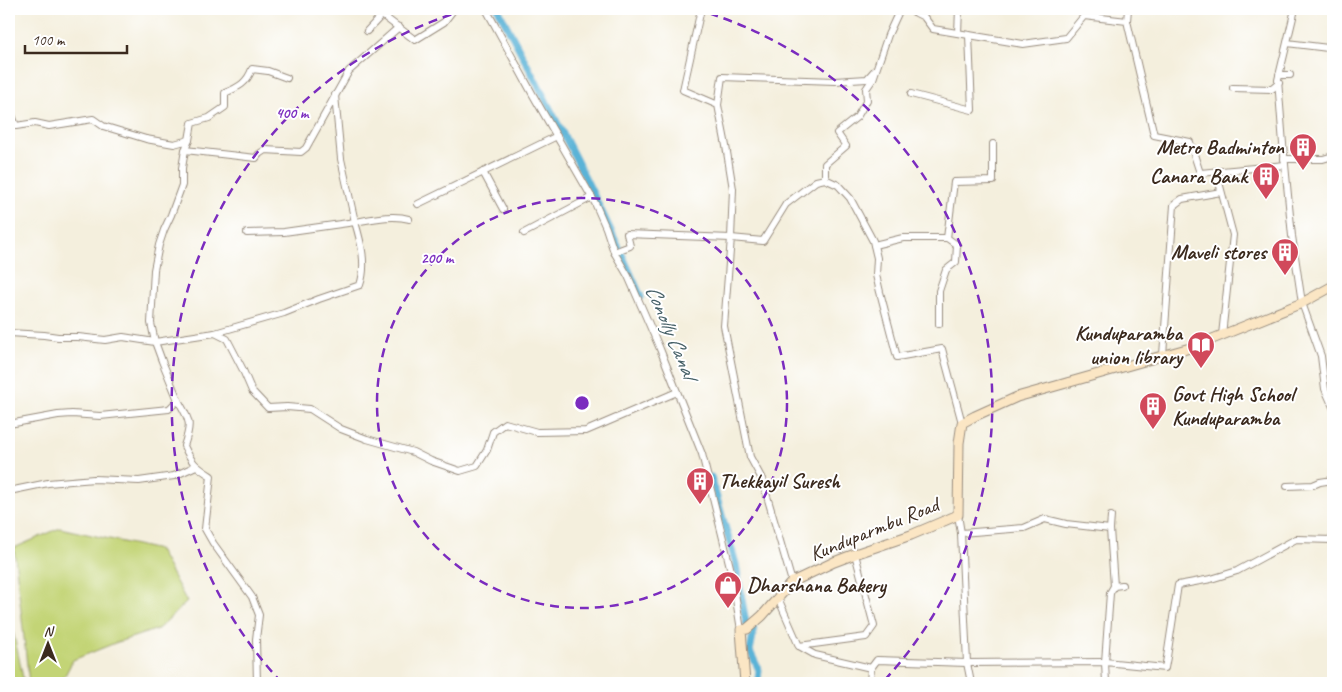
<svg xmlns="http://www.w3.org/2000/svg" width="1342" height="692" viewBox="0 0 1342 692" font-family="Caveat,sans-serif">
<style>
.green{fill:#c3d476;stroke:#7f7f4a}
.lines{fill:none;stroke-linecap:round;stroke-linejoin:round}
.canal{stroke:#5ab3d7;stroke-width:7}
.minor-casing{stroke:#988c7e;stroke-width:8}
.secondary-casing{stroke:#988c7e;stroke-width:11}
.minor{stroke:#fff;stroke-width:6}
.secondary{stroke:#fbe6c4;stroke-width:9}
.ring{fill:none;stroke:#7b2cbf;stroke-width:2.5;stroke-dasharray:9 6}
.labels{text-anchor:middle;stroke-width:4;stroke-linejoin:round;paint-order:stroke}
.poi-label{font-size:21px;font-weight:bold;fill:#3b2a1e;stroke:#fff;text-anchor:end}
.street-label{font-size:21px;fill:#3b2a1e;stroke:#fff}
.water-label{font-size:22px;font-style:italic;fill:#476168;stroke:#fff}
.centre{fill:#7b2cbf;stroke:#fff;stroke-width:2.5}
.ring-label{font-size:15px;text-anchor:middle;font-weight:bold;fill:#7b2cbf;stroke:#fff;stroke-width:4;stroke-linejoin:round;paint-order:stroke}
</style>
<rect width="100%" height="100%" fill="#fff"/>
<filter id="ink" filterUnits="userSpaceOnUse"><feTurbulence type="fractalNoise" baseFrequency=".02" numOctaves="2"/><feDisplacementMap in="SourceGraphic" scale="10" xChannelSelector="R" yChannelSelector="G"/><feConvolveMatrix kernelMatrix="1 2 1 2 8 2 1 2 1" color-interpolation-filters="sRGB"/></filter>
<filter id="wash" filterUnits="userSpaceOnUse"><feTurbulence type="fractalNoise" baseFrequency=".0096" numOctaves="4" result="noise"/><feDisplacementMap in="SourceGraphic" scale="20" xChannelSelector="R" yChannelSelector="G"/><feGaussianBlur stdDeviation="1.12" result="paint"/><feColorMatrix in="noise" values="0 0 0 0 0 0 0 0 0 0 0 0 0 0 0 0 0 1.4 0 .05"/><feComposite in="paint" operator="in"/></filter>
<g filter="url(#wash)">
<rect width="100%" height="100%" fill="#f4efdd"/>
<!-- green -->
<g class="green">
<polygon points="60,528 159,550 187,602 158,629 115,643 73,660 61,683 29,683 14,548"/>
<polygon points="9,615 18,653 24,683 9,683"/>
</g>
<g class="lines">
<!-- canal -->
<g class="canal">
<path d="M 498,9 C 548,104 598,198 641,297"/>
<polyline points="711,477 736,564 746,623 754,630 750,651 759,670 758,680 760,683"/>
</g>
</g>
</g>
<g filter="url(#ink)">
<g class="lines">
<!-- minor casing -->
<g class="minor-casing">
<g id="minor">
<polyline points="486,9 533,95 595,203 606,228 614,252 628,276 660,349 702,454 732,575 741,630"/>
<polyline points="701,9 683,90 718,105 726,146 733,189 731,238 724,326 750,457 762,479 792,582"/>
<polyline points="908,9 924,17 933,29 1023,44 1066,38 1084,16 1127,21 1154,135 1190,142 1200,173 1285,165"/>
<polyline points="1295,9 1278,80 1283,144 1292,236 1302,303 1321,356 1325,389 1333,407"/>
<polyline points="1127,21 1128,9"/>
<polyline points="367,31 382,15 415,40 444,22 454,9"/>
<polyline points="958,33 959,9"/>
<polyline points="1287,43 1328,48 1333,48"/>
<polyline points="1279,75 1290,75"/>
<polyline points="1233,88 1272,89 1279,83"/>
<polyline points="911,94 972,110 969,35"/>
<polyline points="718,105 722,77 835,81 867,79 875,70"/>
<polyline points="9,107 16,126 35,123 49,126 93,119 103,126 146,139 174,144 189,140 185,150 182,168 182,185 171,215 164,230 159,245 154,270 151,323 155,342 162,361 178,400 169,409 100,416 72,414 58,415 9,424"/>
<path d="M 189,140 L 192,123 L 209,118 L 225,107 L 225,93 C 239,87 247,83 252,69 L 268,71 L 287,78"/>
<polyline points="185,150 256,158 259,154 265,150 301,152 306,148 349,71 399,27"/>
<polyline points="1284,159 1323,159 1333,156"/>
<polyline points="1216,171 1233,235 1222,335"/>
<polyline points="483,172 503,209"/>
<polyline points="825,179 838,185 850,198 873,241 877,258 876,275 880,292 897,357 942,349 962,423"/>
<polyline points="418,204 557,136"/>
<polyline points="247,233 284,232 355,222 341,159 335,95"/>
<polyline points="524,233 592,197"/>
<polyline points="947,238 954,182 993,181 993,144"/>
<polyline points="874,245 903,238 947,238 957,245 956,262 946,270 939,291 939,324"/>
<polyline points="614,252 630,246 627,234 731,238 763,241 786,204 816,181 825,179 825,164 846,146 837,133 857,117 867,100 866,89 873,79 888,35 900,9"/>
<polyline points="9,333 44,335 58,337 78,337 105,340 123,337 155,342 215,333 227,339 242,368 252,391 268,408 287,407 310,409 341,429 367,439 413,452 431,461 460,471 477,466 487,450 493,432 505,423 537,432 586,431 677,392"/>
<path d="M 215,333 L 284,313 L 319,299 L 360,285 C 367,265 361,242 355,222 C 372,219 393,214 409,219"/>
<polyline points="1163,355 1174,205 1182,199 1221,192"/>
<path d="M 178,400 C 190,421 192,422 184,446 C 192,463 195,466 211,476 L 205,529 L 213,543 L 252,597 L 259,615 L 256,639 L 257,683"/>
<polyline points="1287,486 1313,485 1320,482 1333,480"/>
<polyline points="9,491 48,483 94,479 139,481 174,476 196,466"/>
<polyline points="958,515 961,533 967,663 971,683"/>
<polyline points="1111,516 1110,529 1114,586"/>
<polyline points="961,533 1024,528 1045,519 1066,524 1110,529"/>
<polyline points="778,598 799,646 815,655 871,668"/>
<polyline points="799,646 866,637 874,626 855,554"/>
<polyline points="870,683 871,668 877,660 967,663 1105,662 1165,668 1167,657 1178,585 1211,579 1237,571 1296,539 1333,540"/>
<polyline points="1106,683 1105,662 1110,593 1114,586 1122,585"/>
<polyline points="1333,683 1333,674"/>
</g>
</g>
<!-- secondary casing -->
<g class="secondary-casing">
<polyline id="secondary" points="745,683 741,630 747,629 762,616 792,582 834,562 855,554 911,535 958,515 959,443 962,423 975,416 1017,397 1190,348 1302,303 1333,286"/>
</g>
<!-- minor -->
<use href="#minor" class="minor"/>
<!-- secondary -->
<use href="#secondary" class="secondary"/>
</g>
</g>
<!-- distance rings -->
<g class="ring">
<circle cx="582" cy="403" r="205"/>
<path d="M282 683A410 410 0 0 1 469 9M695 9A410 410 0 0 1 882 683"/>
</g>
<!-- icons -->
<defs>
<g id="building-pin" transform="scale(1.4375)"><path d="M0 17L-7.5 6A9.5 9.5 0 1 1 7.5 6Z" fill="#d1495b" stroke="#fff"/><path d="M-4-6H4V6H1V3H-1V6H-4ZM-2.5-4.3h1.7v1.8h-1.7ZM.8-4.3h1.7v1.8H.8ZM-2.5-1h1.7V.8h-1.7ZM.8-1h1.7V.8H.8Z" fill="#fff"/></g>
<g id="library-pin" transform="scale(1.4375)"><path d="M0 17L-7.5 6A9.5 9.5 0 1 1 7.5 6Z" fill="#d1495b" stroke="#fff"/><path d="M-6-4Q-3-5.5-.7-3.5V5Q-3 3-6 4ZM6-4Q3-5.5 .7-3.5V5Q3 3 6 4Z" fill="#fff"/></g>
<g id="shop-pin" transform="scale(1.4375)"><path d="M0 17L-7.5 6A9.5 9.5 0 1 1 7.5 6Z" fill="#d1495b" stroke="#fff"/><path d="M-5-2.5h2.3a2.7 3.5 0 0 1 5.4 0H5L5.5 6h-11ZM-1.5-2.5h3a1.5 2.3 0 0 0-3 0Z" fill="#fff"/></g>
</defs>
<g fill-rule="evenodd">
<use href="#building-pin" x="1303" y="147"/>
<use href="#building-pin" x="1266" y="176"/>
<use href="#building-pin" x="1285" y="252"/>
<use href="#library-pin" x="1201" y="345"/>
<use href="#building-pin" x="1153" y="406"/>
<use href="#building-pin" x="700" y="481"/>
<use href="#shop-pin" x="728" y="585"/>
</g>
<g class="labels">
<!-- poi labels -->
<g class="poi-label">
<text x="1284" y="154">Metro Badminton</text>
<text x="1247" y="183">Canara Bank</text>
<text x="1266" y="259">Maveli stores</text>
<text x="1182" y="340">Kunduparamba<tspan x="1182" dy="24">union library</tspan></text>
<text x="1172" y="401" text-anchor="start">Govt High School<tspan x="1172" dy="24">Kunduparamba</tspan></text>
<text x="719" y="488" text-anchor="start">Thekkayil Suresh</text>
<text x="747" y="592" text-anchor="start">Dharshana Bakery</text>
</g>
<!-- street labels -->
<g class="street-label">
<text transform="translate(874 529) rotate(-22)" y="7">Kunduparmbu Road</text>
</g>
<!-- water labels -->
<g class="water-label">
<text transform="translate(672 331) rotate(67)" y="8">Conolly Canal</text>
</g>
</g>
<circle cx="582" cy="403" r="8" class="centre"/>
<g class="ring-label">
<text x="292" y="118">400 m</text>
<text x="437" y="263">200 m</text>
</g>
<!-- margin -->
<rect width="1342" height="692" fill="none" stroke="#fff" stroke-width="30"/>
<!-- north arrow -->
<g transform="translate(48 644)" stroke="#ffffff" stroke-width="4" paint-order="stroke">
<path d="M0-4L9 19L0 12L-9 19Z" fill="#3b2a1e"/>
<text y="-8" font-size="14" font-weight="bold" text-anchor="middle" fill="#3b2a1e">N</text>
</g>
<!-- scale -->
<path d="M25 45v8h102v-8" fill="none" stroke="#3b2a1e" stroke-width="2.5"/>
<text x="32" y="45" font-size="15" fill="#3b2a1e" stroke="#ffffff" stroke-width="4" paint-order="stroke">100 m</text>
</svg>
